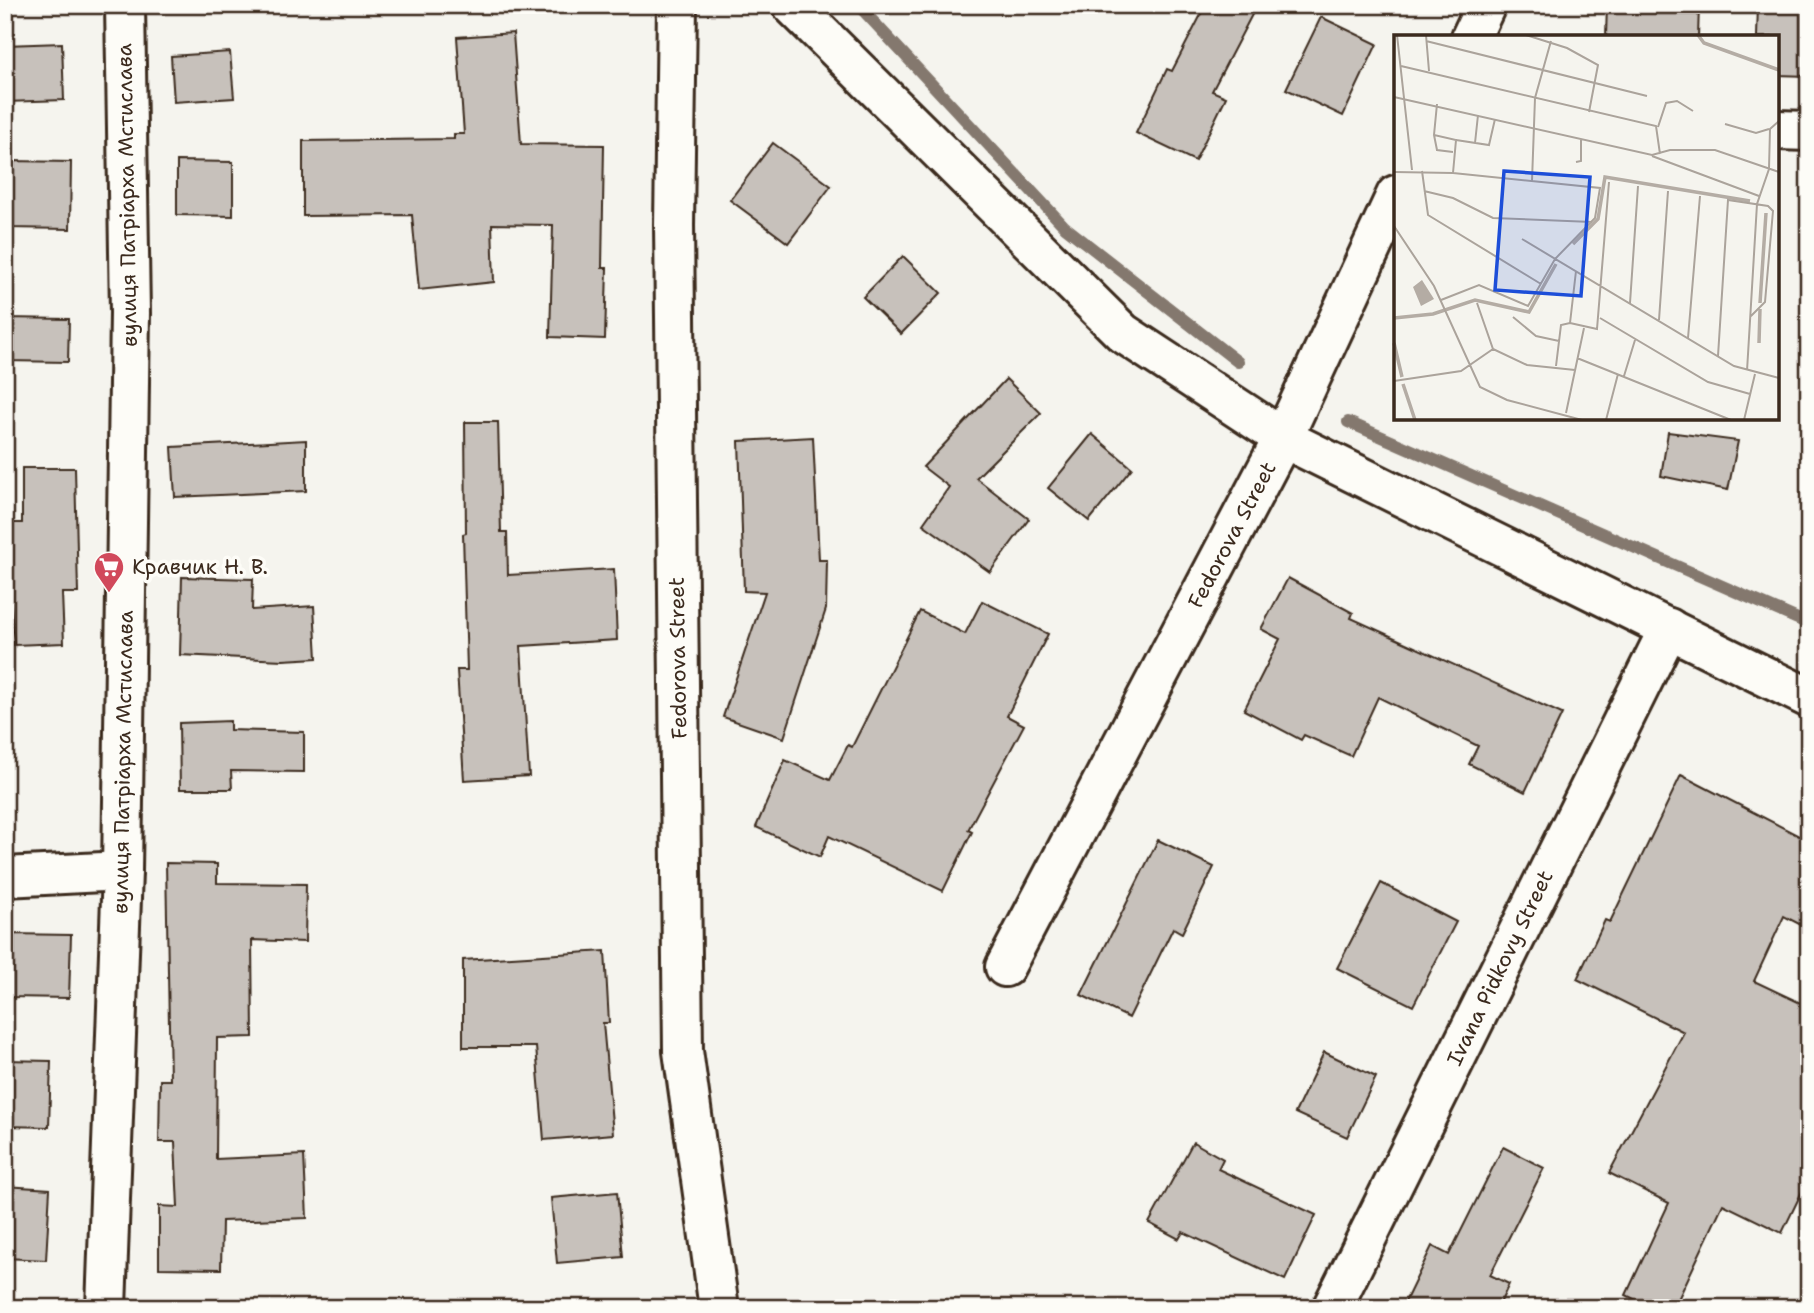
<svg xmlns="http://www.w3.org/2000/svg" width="1814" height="1313" viewBox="0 0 1814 1313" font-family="'Shantell Sans',sans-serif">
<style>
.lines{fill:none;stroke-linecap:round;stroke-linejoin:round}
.stream{stroke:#84786e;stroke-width:12}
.building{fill:#c7c1bb;stroke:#3b2a1e;stroke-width:2}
.minor-casing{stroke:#3b2a1e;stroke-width:44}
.minor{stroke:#fdfcf7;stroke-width:38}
.labels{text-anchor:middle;stroke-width:7;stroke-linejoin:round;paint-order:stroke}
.street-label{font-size:21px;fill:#3b2a1e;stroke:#fdfcf7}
.poi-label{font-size:21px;fill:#3b2a1e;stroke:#fdfcf7;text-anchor:start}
.inset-river{fill:none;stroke:#b4aca4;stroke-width:3.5}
.inset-road{fill:none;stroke:#aba39b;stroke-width:2}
.view{fill:#1d4ed8;fill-opacity:0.15;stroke:#1d4ed8;stroke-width:3.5}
.inset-edge{fill:none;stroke:#3b2a1e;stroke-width:3.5}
</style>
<rect width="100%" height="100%" fill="#f5f4ee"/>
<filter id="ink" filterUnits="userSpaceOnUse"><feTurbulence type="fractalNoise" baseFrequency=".0143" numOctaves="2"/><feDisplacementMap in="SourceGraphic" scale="14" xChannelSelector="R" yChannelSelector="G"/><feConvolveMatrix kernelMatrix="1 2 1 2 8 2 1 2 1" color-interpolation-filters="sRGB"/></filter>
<g filter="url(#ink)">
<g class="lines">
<!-- stream -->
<g class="stream">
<polyline points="858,5 1065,227 1238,362"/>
<polyline points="1348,422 1809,624"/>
</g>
</g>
<!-- building -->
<g class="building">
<polygon points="1206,5 1257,5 1212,91 1226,97 1195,161 1136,133 1167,69 1172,71"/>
<polygon points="1607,5 1699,5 1698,37 1606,37"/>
<polygon points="1758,5 1809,6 1809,76 1777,75 1777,37 1757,37"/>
<polygon points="1321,17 1377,44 1343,116 1286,89"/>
<polygon points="513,33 521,144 604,145 602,268 607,268 605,339 550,337 553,225 492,224 494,282 419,290 412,215 303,216 303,141 454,139 454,134 464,134 457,37"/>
<polygon points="62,43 64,100 5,102 5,45"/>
<polygon points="230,52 234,98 174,102 171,56"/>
<polygon points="773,143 831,186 788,243 730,200"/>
<polygon points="10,161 71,162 70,229 9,228"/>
<polygon points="177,161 233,162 233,216 177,215"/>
<polygon points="903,256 941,293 901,334 863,297"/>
<polygon points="5,318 69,319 68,362 5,361"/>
<polygon points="1006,379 1041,413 976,478 1029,519 990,572 923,524 949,487 923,467"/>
<polygon points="465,422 498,422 501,532 507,532 508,575 614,569 617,640 521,646 529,776 464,780 457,670 467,670 463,534 466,533"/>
<polygon points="1668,432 1738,441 1728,490 1661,476"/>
<polygon points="1092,434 1132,468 1089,521 1048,488"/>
<polygon points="813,437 819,560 827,560 826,609 784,738 723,717 765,592 744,591 739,441"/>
<polygon points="306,440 306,491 175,497 172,447"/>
<polygon points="22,468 75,468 78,593 62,593 64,643 14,645 5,523 22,523"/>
<polygon points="182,577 253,579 252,610 314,606 317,658 283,660 180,655"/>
<polygon points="1288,578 1353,613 1351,618 1562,714 1525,792 1469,764 1478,746 1378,697 1351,756 1304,735 1301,740 1244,710 1280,639 1261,629"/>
<polygon points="982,601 1048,634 1007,716 1024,725 968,830 972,832 943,891 829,836 820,857 756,827 785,760 830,780 848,745 852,747 920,611 965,634"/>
<polygon points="230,721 230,730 304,732 304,772 231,771 232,789 180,789 179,723"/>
<polygon points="1681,775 1809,841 1809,929 1784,916 1754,981 1809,1007 1809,1177 1782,1233 1723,1204 1674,1308 1652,1308 1626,1295 1669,1203 1609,1173 1684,1032 1577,979 1605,920 1610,922"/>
<polygon points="1158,840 1214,867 1182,933 1173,928 1129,1018 1081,995"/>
<polygon points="166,863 217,864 217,883 306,884 305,942 252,940 253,1037 217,1038 216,1159 304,1155 307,1218 222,1221 221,1269 159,1268 159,1206 178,1207 175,1142 159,1142 160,1080 170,1080"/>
<polygon points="1381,883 1456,922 1413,1006 1337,968"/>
<polygon points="10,934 71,935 69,998 9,997"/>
<polygon points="605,951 609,1023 603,1023 613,1134 544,1140 536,1047 463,1047 463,960"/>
<polygon points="1324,1052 1376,1077 1347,1137 1295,1113"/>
<polygon points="5,1060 51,1061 49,1127 5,1126"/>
<polygon points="1193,1142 1223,1159 1218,1169 1316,1215 1285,1280 1183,1232 1179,1239 1149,1223"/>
<polygon points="1503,1147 1544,1168 1490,1275 1509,1284 1498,1308 1402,1308 1432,1246 1449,1255"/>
<polygon points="5,1186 50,1189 46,1260 5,1258"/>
<polygon points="617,1192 623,1257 557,1263 551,1198"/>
</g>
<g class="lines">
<!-- minor casing -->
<g class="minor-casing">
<g id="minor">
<polyline points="677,5 674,225 683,1051 719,1308"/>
<polyline points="792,5 1123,333 1283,438 1809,698"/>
<polyline points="1471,37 1486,5"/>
<polyline points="1777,130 1809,131"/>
<polyline points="5,877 122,871"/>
<polyline points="1005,967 1283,438 1396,195"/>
<polyline points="106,1308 122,871 130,313 125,5"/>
<polyline points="1332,1308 1669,628"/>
</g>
</g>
<!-- minor -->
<use href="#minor" class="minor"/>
</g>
</g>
<!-- icons -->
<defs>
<g id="supermarket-pin" transform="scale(1.575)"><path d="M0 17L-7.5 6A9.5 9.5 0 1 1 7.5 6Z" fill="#d1495b" stroke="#fdfcf7"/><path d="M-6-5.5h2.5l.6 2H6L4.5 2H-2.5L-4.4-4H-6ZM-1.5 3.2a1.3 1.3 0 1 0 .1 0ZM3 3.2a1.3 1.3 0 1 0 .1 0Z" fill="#fff"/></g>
</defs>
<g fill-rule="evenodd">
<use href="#supermarket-pin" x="109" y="567"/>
</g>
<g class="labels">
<!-- street labels -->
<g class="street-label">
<text transform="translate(127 195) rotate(-91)" y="7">вулиця Патріарха Мстислава</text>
<text transform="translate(1232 535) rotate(-62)" y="7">Fedorova Street</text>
<text transform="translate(678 658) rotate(-91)" y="7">Fedorova Street</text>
<text transform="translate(123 762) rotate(-89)" y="7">вулиця Патріарха Мстислава</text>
<text transform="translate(1500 968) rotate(-64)" y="7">Ivana Pidkovy Street</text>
</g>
<!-- poi labels -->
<g class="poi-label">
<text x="132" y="574">Кравчик Н. В.</text>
</g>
</g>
<!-- overview -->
<g transform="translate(1394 35)">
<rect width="385" height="385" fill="#f5f4ee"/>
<path d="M 28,245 L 40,264 L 27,271 L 19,252 Z" fill="#b4aca4"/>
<path class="inset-river" d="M 304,0 L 310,8 L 385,35M 179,209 L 204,184 L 211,142 L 356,166M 366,268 L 372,178M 0,283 L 39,279 L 81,265 L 135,277 L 162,229M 0,308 L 8,342M 365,308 L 366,274M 9,349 L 21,385"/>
<path class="inset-road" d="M 3,0 L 18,135M 32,0 L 35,36M 132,0 L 173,13 L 204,30 L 195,77M 32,6 L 253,61M 7,31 L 262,91 L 266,119M 0,62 L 258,120 L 276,115 L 321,115 L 385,137M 43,69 L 40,100 L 62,105 L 59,138M 331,89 L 362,98 L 375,94M 264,92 L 272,68 L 283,66 L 299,76M 40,100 L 43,115 L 59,117M 62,105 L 95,110 L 101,84M 81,108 L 84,80M 258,121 L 365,161M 182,127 L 187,126 L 187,105M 28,136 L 34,180 L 147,249M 0,137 L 59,138 L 206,153 L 201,183 L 161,224 L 134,271 L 85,250 L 47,265M 138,146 L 141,63 L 157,6M 30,156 L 59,163 L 99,183 L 198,187M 0,191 L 40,251 L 86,352 L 113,365 L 188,385M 128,204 L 340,331 L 385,343M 83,268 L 99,314 L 133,330 L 181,335M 236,268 L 244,151M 119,282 L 142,301 L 165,306M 206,283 L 314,347 L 356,359M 265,285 L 274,156M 176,288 L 203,294 L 215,147M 176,288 L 182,236M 294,303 L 306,161M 324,321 L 334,165 L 374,171 L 379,176 L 371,267 L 357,281M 183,323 L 337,385M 162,331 L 167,290 L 176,288M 353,336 L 363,169 L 375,134 L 376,94 L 385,86M 230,341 L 241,305M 0,346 L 67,336 L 99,314M 172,378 L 190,293M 212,385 L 224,339M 350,385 L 361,339"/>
<path class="view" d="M 110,136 L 196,142 L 187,261 L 101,255 Z"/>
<rect width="385" height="385" class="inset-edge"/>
</g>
<!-- margin -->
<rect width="1814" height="1313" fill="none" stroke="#fdfcf7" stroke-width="28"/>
<rect x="14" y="14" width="1786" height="1285" fill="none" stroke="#3b2a1e" stroke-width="2.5" filter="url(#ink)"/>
</svg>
